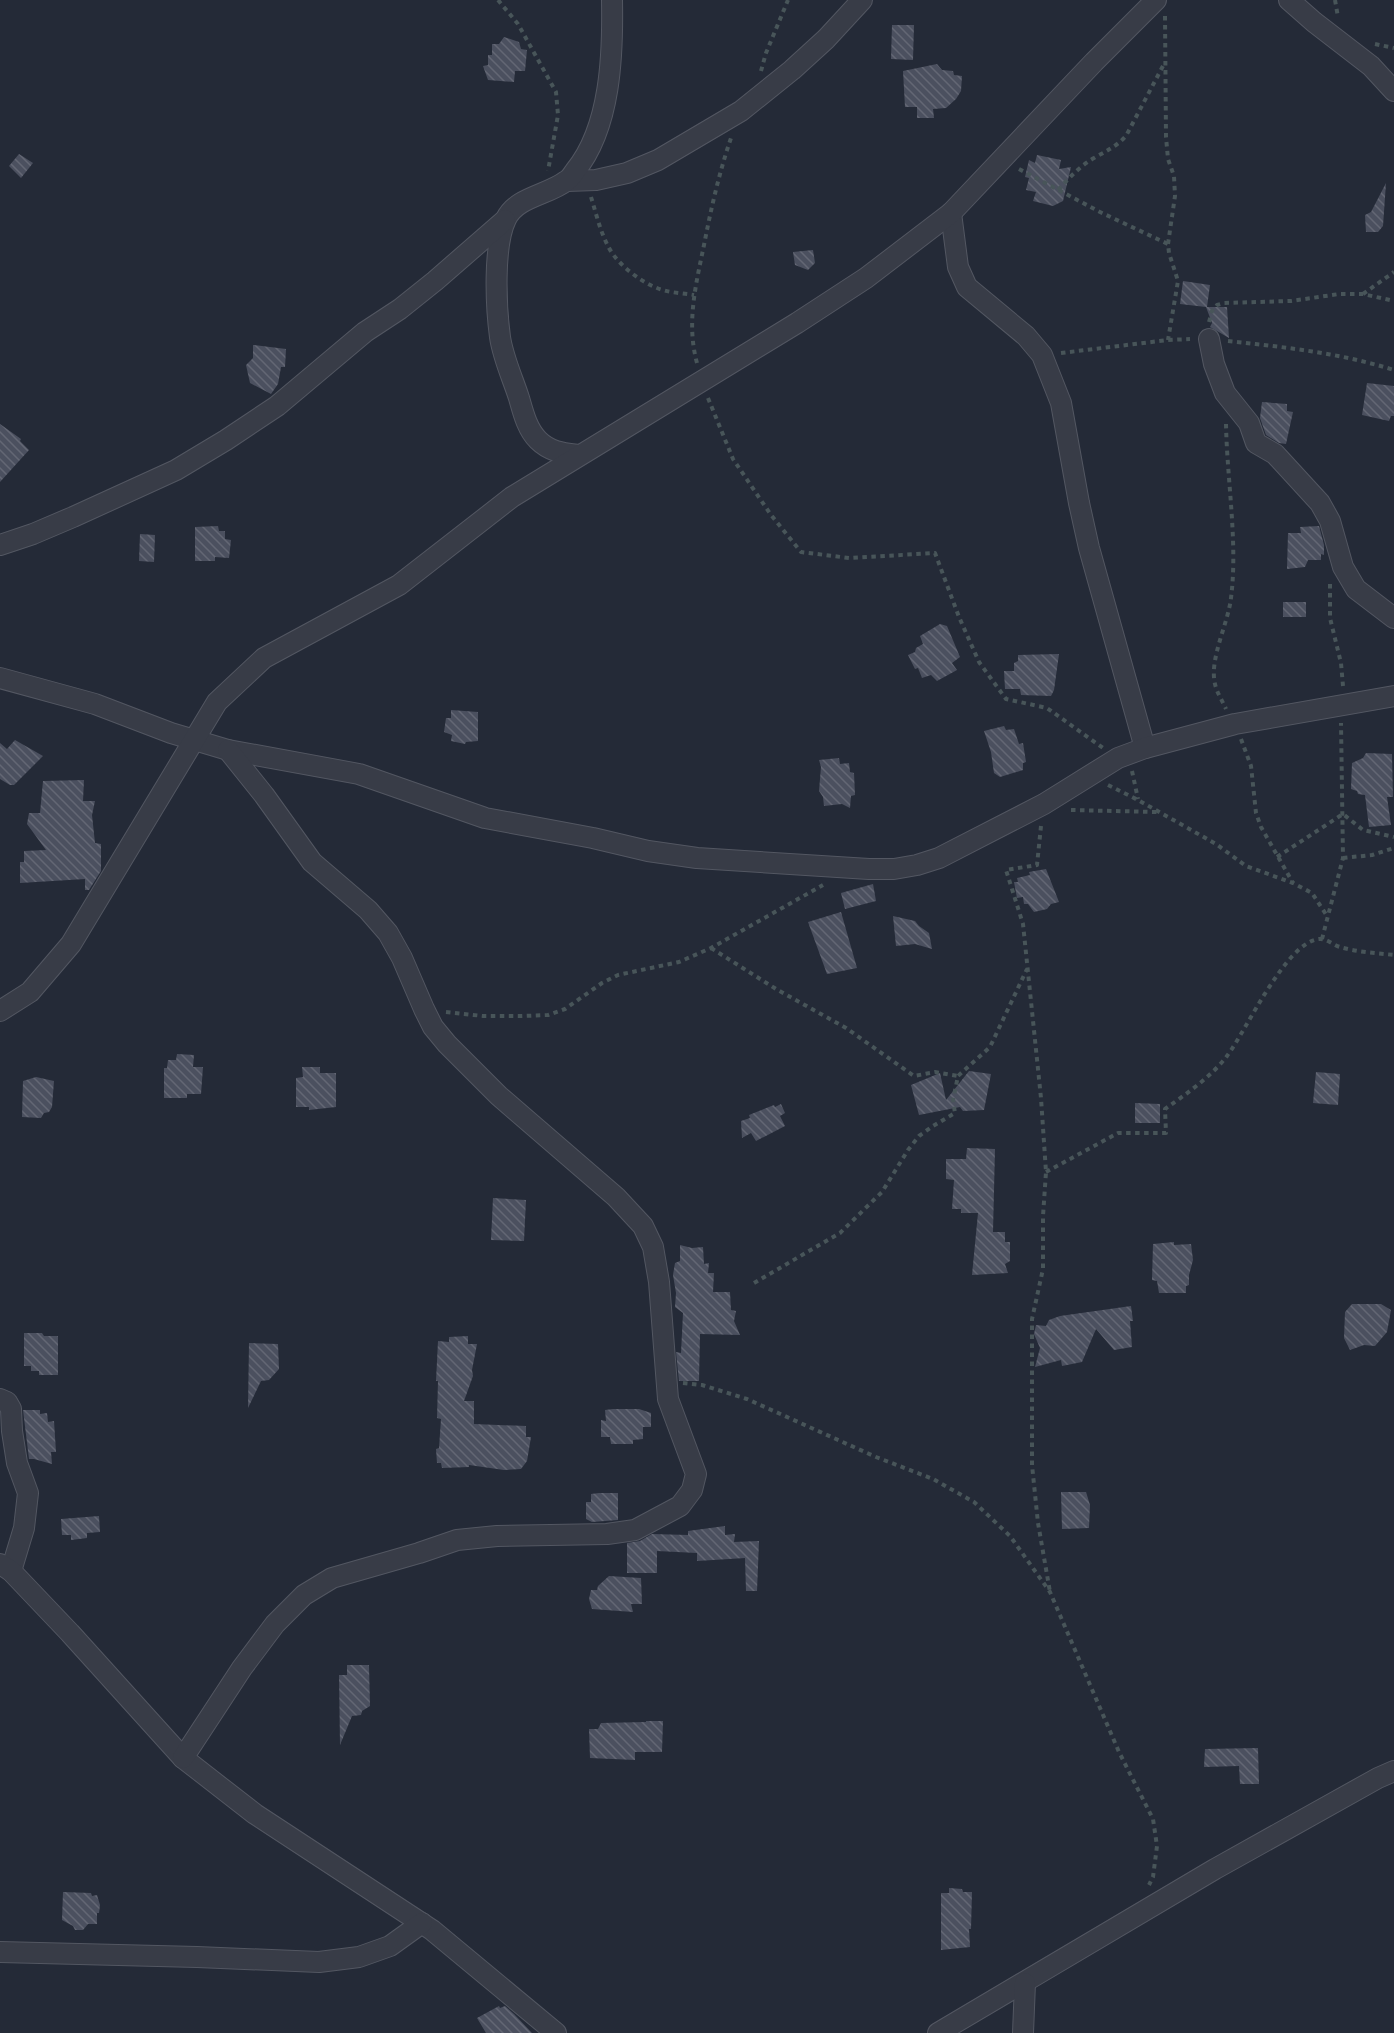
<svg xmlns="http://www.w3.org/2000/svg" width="1394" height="2033" viewBox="0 0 1394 2033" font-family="'IBM Plex Sans',sans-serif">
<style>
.building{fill:url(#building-back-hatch)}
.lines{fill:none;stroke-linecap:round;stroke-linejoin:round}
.minor-casing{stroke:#535762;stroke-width:22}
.path{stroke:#485559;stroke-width:4;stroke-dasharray:4.5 4.5;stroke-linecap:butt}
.minor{stroke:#383c47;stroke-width:20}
</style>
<defs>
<pattern id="building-back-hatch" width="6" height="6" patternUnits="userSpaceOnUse" patternTransform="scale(1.5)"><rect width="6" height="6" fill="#4b505f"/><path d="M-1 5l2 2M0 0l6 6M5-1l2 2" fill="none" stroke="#636774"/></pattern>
</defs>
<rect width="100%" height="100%" fill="#242a37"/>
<!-- building -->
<g class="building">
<polygon points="892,25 914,25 913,60 891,59"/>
<polygon points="504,37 519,42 521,49 527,50 525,71 515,71 514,82 488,80 483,66 488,65 488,55 492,55 492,44 499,44"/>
<polygon points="937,64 942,70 953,71 954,75 962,76 961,91 956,99 946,108 933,109 934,118 917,118 917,107 905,107 903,71"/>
<polygon points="19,154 33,163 21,178 9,166"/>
<polygon points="1037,155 1061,160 1059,169 1071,167 1063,201 1053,206 1033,201 1036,192 1026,190 1029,178 1025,177 1029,160 1035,163"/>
<polygon points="1386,183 1383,226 1378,232 1366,232 1365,215 1371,212"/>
<polygon points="813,250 815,263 808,270 795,265 793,252"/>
<polygon points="1183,281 1210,285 1207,307 1227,307 1229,338 1210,327 1212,323 1206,307 1180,304"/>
<polygon points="253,345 286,349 285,367 281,367 278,384 271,394 250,383 246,365 253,358"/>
<polygon points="1367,383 1394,386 1394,416 1391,416 1389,421 1362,415"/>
<polygon points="1262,402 1287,404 1287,411 1293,412 1286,444 1279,443 1266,435 1260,418"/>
<polygon points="0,424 21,439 20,441 29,450 0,482"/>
<polygon points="218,526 219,531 225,531 225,539 231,540 229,558 215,557 215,561 195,561 195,527"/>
<polygon points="1319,526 1324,545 1324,555 1321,554 1321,560 1308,560 1305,567 1287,569 1288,533 1301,533 1300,527"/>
<polygon points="140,534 155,535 154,562 139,561"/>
<rect x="1283" y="602" width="23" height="15"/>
<polygon points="940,624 947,626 960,657 952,663 957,670 937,681 931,675 922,678 918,668 915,669 908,655 915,652 916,648 923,644 920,636"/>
<polygon points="1059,654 1054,690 1051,696 1021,695 1020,689 1005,689 1004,671 1014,671 1014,663 1018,661 1018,655"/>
<polygon points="451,710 478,712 478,741 466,742 465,744 451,741 452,735 444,732 446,718 451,718"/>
<polygon points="1004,726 1006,730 1014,729 1019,744 1023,743 1026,762 1023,763 1023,770 1000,777 994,773 991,752 984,731"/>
<polygon points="15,740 43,756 14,785 10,785 0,779 0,743 7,749"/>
<polygon points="1366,753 1392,754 1393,797 1387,797 1391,825 1369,827 1365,795 1358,794 1357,791 1351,789 1352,763 1363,758"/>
<polygon points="839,758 840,764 849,763 850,772 854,773 855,795 851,796 850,808 842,804 824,806 823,797 819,791 821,767 819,760"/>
<polygon points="84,780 83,801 95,801 92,815 95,843 101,844 101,871 89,890 85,890 85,879 20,883 20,862 24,862 24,851 46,850 27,824 29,813 40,813 43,781"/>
<polygon points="1046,869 1059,902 1051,904 1047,909 1034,912 1028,904 1024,904 1023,897 1017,898 1014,882 1018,882 1017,878 1030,875 1029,872"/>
<polygon points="873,884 876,901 845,909 841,893"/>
<polygon points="841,912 857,968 827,974 808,922"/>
<polygon points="893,916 915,921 919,926 929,933 932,949 915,944 896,946"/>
<polygon points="177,1054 194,1055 193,1067 203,1067 201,1094 187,1094 187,1098 164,1098 164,1068 167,1068 168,1060 176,1060"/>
<polygon points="302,1067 320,1067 320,1073 336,1073 336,1107 309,1110 309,1107 296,1107 296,1078 303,1077"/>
<polygon points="969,1071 991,1074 984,1110 963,1111 960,1107 919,1115 911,1085 940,1073 946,1100"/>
<polygon points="1316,1072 1340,1074 1338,1105 1313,1103"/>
<polygon points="36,1077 54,1081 52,1107 49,1112 44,1113 41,1118 22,1117 23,1081"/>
<polygon points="1135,1103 1160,1104 1160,1123 1135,1123"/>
<polygon points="781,1104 785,1113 780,1116 785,1126 756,1141 751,1133 742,1138 741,1121 750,1118 749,1115 774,1105 775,1107"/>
<polygon points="967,1148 995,1149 993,1232 1005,1232 1005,1242 1010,1242 1010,1261 1005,1264 1008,1273 972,1275 978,1213 961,1213 961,1209 952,1209 954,1180 946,1179 946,1159 966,1159"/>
<polygon points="493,1198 526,1200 524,1241 491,1240"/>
<polygon points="1174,1242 1174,1245 1191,1244 1193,1260 1189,1275 1189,1285 1186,1286 1186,1293 1159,1293 1157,1281 1152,1280 1153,1244"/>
<polygon points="680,1245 692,1248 703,1247 704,1264 709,1263 708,1273 714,1273 713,1292 730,1292 731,1310 736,1311 734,1321 740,1335 700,1334 699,1381 679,1381 676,1352 681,1353 683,1313 675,1307 676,1293 673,1275 675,1263 680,1261"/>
<polygon points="1352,1304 1381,1304 1391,1310 1387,1332 1375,1346 1364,1345 1350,1350 1344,1338 1345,1312"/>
<polygon points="1131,1306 1133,1321 1130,1321 1132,1347 1114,1350 1096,1329 1082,1362 1062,1366 1061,1360 1035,1367 1040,1348 1034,1334 1036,1325 1046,1326 1049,1320 1060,1316"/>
<polygon points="24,1333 42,1333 44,1336 58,1336 58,1375 39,1375 39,1371 31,1371 31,1366 24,1366"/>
<polygon points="468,1336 468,1344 477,1344 472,1370 473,1376 464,1401 474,1401 474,1424 526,1426 526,1437 531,1437 527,1461 521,1469 504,1470 469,1465 469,1467 442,1468 441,1463 437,1463 436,1449 439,1448 441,1419 437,1418 438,1381 436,1381 438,1341 449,1342 449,1337"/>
<polygon points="249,1343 278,1344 279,1369 269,1380 261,1381 248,1408"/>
<polygon points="613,1409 639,1409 651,1413 651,1427 643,1427 643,1439 633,1440 633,1444 611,1444 610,1437 601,1437 601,1420 606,1421 605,1410"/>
<polygon points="23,1410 40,1410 40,1414 47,1413 48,1422 54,1421 56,1452 51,1452 52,1464 34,1459 29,1459"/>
<polygon points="1061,1492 1086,1492 1090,1505 1089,1528 1062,1529"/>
<polygon points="599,1493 618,1493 618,1520 592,1522 586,1519 586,1502 591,1502 591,1494"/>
<polygon points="99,1516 100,1532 87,1533 87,1538 71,1540 71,1535 62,1535 61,1519"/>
<polygon points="725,1526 725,1535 735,1534 734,1542 759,1541 757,1591 746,1591 745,1558 697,1561 697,1553 657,1551 657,1573 627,1573 627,1543 640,1541 652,1534 688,1535 688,1531"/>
<polygon points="609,1576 641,1578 642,1604 631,1604 633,1612 592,1609 589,1599 591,1590 597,1590 598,1586"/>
<polygon points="347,1665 369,1665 370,1706 362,1711 361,1715 352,1716 340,1745 339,1675 347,1675"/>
<polygon points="646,1721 663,1721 662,1752 635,1752 635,1760 590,1758 589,1729 598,1729 601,1723 646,1722"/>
<polygon points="1258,1748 1259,1784 1240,1784 1239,1766 1204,1767 1205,1749"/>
<polygon points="949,1888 962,1889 963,1892 972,1892 971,1929 969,1929 970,1947 941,1950 941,1893 949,1893"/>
<polygon points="63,1892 91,1893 92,1896 97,1895 100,1905 99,1913 97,1913 97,1924 88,1924 83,1930 75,1930 73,1926 62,1920"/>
<polygon points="499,2006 500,2008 505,2006 514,2014 532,2033 486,2033 477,2018"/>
</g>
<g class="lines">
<!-- minor casing -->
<g class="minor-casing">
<g id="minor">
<polyline points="1289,0 1314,22 1371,66 1394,91"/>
<polyline points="567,181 596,180 627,173 658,160 741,111 792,70 826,39 862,0"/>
<polyline points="951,213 958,267 967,287 1026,336 1042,355 1061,403 1079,503 1089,548 1145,748"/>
<polyline points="1209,339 1214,364 1225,393 1249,423 1256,443 1275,454 1320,503 1330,521 1343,567 1356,589 1394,618"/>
<path d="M 579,455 C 563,453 550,452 538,440 C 527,429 523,412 519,398 C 513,379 503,358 500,337 C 496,307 493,246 506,219 C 516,197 548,195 566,181 C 570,179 573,174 575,171 C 611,127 613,54 612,0"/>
<polyline points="0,545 33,534 73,517 176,470 226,440 277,406 365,332 400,309 435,281 505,220"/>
<polyline points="0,678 95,704 171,733 228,750 359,774 485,818 593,838 648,851 697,858 869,869 894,869 917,865 939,858 1044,804 1118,758 1145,748 1235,724 1394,696"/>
<polyline points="0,1011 30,992 71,944 217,702 264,658 399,585 512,497 797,323 866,278 951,213 1094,62 1156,0"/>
<polyline points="0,1399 7,1402 11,1409 12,1431 17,1463 28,1493 24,1528 11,1571"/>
<polyline points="0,1564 11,1571 70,1633 183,1758 255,1814 432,1930 556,2033"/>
<polyline points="183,1758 242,1668 275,1624 304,1595 332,1578 419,1553 457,1540 497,1536 607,1534 635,1530 680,1506 692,1490 696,1474 668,1399 659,1282 653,1247 643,1226 616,1197 499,1096 447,1044 433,1027 424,1009 402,958 388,933 368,910 312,862 264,795 228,750"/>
<polyline points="0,1952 197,1957 319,1962 359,1957 390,1946 422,1923"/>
<polyline points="938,2033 1215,1869 1378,1778 1394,1771"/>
<polyline points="1023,2033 1025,1983"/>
</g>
</g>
<!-- path -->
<g class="path">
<polyline points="498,0 518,24 556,92 558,115 548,171"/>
<polyline points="1335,0 1338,17"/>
<polyline points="1165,16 1166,137 1168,159 1174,176 1175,196 1168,244 1169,253 1178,281 1168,340"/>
<polyline points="1375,44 1394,48"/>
<polyline points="761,71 766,53 788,0"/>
<polyline points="1019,169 1100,212 1168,244"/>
<path d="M 1058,190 C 1069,178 1080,166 1094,158 C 1106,151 1116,147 1126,136 L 1164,64"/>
<path d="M 591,197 C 596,213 600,231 608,246 C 616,263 639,281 657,288 C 669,293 682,293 694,295"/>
<polyline points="1363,294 1394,272"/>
<polyline points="1209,322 1212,311 1217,305 1224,303 1291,301 1339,294 1363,294 1394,301"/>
<path d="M 1228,341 C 1284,347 1340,353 1394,370"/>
<polyline points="1061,353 1168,340 1190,339"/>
<path d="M 697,363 C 686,323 696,284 704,245 C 711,209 719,173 731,138"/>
<polyline points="708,398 733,459 771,515 801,552 849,558 935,553 959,617 979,662 1006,699 1047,708 1103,748"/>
<path d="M 1226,424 C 1227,480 1238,543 1231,598 C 1228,624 1209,659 1215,684 C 1217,693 1222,700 1226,709"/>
<polyline points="1330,584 1330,618 1341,663 1343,686"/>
<polyline points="1241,739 1251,766 1256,813 1261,827 1293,883"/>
<polyline points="1132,771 1138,799"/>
<polyline points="1108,785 1138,800 1216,844 1246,866 1293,883 1312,893 1327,916"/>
<polyline points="1071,810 1157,812"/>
<polyline points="1041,826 1037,865 1006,870 1023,924 1041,1098 1046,1172 1043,1216 1043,1269 1032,1319 1032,1465 1038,1523 1050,1592"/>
<polyline points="1277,857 1343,814 1363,830 1394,837"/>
<polyline points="1343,858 1372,855 1394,848"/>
<polyline points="1322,939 1343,858 1341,723"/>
<polyline points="711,948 776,989 846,1028 914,1076 935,1072 958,1076"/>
<polyline points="446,1012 483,1016 522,1016 548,1015 565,1009 602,983 618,975 679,962 711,948 823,885"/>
<path d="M 1046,1172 L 1118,1133 L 1166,1133 L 1165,1109 C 1186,1094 1211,1077 1227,1056 C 1246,1031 1286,942 1319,939 C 1326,938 1333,945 1340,947 C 1357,952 1376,953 1394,955"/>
<polyline points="754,1283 840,1233 882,1192 908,1150 919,1136 933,1126 955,1113 953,1100 958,1076 990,1047 1027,969"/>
<polyline points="683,1383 702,1385 747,1399 876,1457 933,1479 974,1502 1010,1536 1050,1592 1119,1752 1153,1819 1157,1846 1153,1877 1149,1885"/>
</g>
<!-- minor -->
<use href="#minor" class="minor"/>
</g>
</svg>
